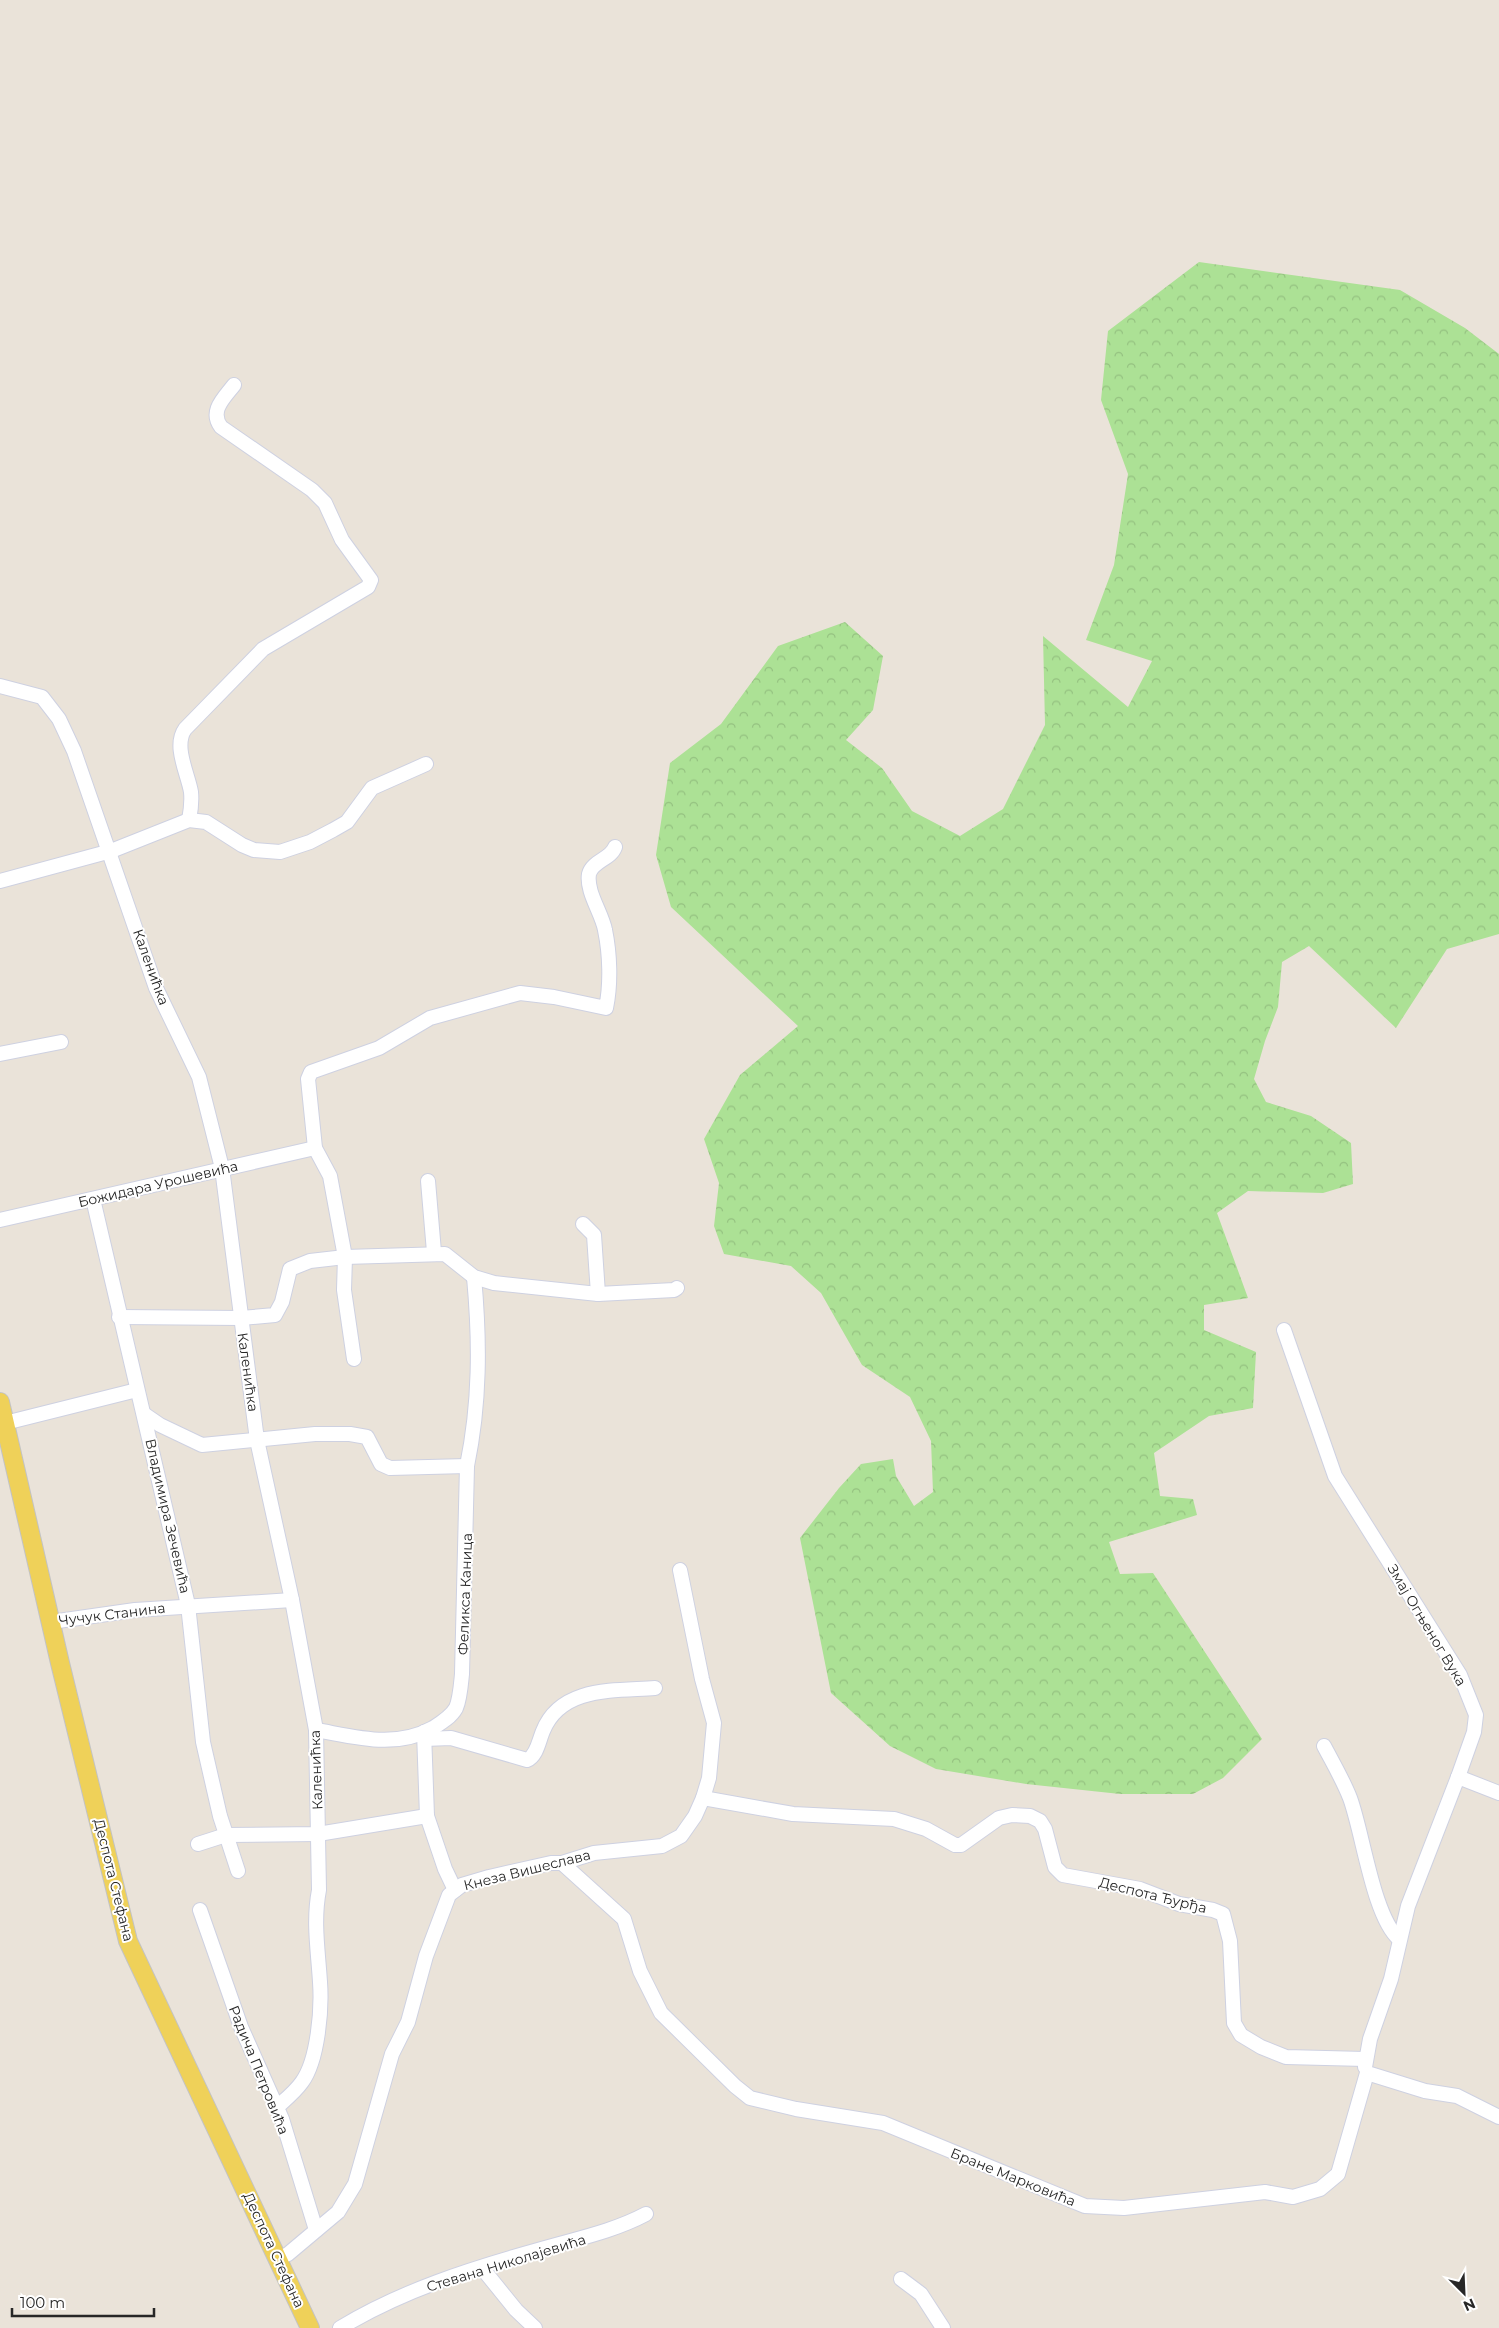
<svg xmlns="http://www.w3.org/2000/svg" width="1499" height="2328" viewBox="0 0 1499 2328" font-family="Montserrat,sans-serif">
<style>
.forest{fill:url(#forest-crowns)}
.lines{fill:none;stroke-linecap:round;stroke-linejoin:round}
.minor-casing{stroke:#ced1e1;stroke-width:16}
.major-casing{stroke:#c3c3c3;stroke-width:20}
.minor{stroke:#fff;stroke-width:14}
.major{stroke:#efd159;stroke-width:18}
.labels{text-anchor:middle;stroke-width:4;stroke-linejoin:round;paint-order:stroke}
.street-label{font-size:14px;fill:#272727;stroke:#fff}
</style>
<defs>
<pattern id="forest-crowns" width="20" height="18" patternUnits="userSpaceOnUse" patternTransform="scale(1.25)"><rect width="20" height="18" fill="#ace195"/><path d="M2 6a3 3 0 1 1 6 0M12 15a3 3 0 1 1 6 0" fill="none" stroke="#94c180"/></pattern>
</defs>
<rect width="100%" height="100%" fill="#eae3d9"/>
<!-- forest -->
<polygon class="forest" points="1199,262 1400,290 1465,328 1499,354 1499,934 1447,949 1396,1028 1309,946 1282,962 1278,1007 1265,1041 1254,1079 1266,1102 1311,1116 1351,1143 1353,1184 1323,1193 1248,1191 1217,1213 1248,1298 1204,1305 1204,1330 1256,1352 1253,1408 1209,1416 1154,1453 1160,1496 1193,1499 1197,1515 1109,1542 1120,1574 1153,1573 1262,1739 1223,1778 1193,1794 1120,1794 1026,1784 936,1769 890,1746 831,1693 800,1538 839,1488 861,1464 893,1459 896,1476 914,1506 933,1492 931,1441 910,1397 862,1365 821,1293 791,1266 724,1254 714,1226 719,1183 704,1139 740,1075 798,1026 671,907 656,855 670,763 721,724 778,646 845,622 883,656 873,710 846,740 882,768 912,811 960,836 1003,809 1045,725 1043,636 1128,707 1152,661 1086,640 1114,565 1128,474 1101,400 1108,331"/>
<g class="lines">
<!-- minor casing -->
<g class="minor-casing">
<g id="minor">
<path d="M 0,686 L 42,697 L 59,719 L 74,751 L 156,988 L 199,1077 L 222,1168 L 257,1440 L 292,1600 L 316,1730 L 319,1890 C 313,1921 318,1950 320,1982 C 322,2009 318,2060 302,2082 C 295,2092 286,2099 277,2107"/>
<path d="M 189,820 C 191,810 192,802 191,792 C 188,774 173,746 185,729 L 263,649 L 368,587 L 371,580 L 342,540 L 325,503 L 312,490 L 221,427 C 209,411 224,398 234,385"/>
<polyline points="0,881 111,851 189,820 206,822 242,845 254,850 280,852 310,842 333,830 347,822 372,788 426,764"/>
<polyline points="0,1054 61,1042"/>
<polyline points="428,1181 434,1252"/>
<polyline points="93,1199 188,1605 203,1742 220,1816 238,1871"/>
<polyline points="0,1220 315,1148"/>
<polyline points="583,1224 594,1235 598,1294"/>
<polyline points="119,1317 241,1318 275,1315 282,1302 290,1269 310,1261 345,1257 445,1254 474,1277 494,1283 598,1294 674,1290 677,1288"/>
<polyline points="1284,1330 1335,1476 1460,1675 1476,1715 1474,1732 1458,1777 1408,1906 1391,1979 1370,2039 1365,2067"/>
<path d="M 354,1359 L 344,1290 L 345,1257 L 330,1176 L 315,1148 L 308,1079 L 311,1072 L 379,1048 L 430,1018 L 520,993 L 554,997 L 606,1008 C 611,984 610,954 605,930 C 602,913 586,892 589,874 C 592,861 611,859 615,847"/>
<polyline points="144,1414 160,1425 202,1445 315,1434 350,1434 367,1437 381,1464 390,1468 467,1466"/>
<polyline points="5,1423 137,1390"/>
<polyline points="51,1622 135,1610 292,1600"/>
<path d="M 316,1730 C 356,1737 395,1749 433,1728 C 441,1723 451,1717 456,1708 C 460,1699 461,1684 462,1674 L 467,1466 C 480,1403 480,1342 474,1277"/>
<polyline points="424,1732 427,1816 445,1869 455,1890"/>
<path d="M 424,1739 L 451,1738 L 527,1760 C 537,1756 539,1740 543,1731 C 561,1686 615,1691 655,1688"/>
<path d="M 1324,1746 C 1333,1763 1343,1780 1350,1798 C 1363,1833 1373,1916 1399,1939"/>
<polyline points="1458,1777 1499,1793"/>
<polyline points="703,1798 793,1814 894,1819 926,1829 955,1845 961,1845 999,1818 1012,1815 1030,1816 1040,1821 1045,1829 1055,1867 1063,1875 1140,1889 1179,1904 1213,1910 1223,1914 1230,1941 1234,2023 1241,2035 1261,2047 1286,2057 1365,2059"/>
<polyline points="198,1844 226,1835 318,1834 427,1816"/>
<polyline points="562,1863 624,1919 640,1971 661,2013 735,2086 750,2098 796,2109 883,2123 1085,2206 1124,2208 1265,2192 1293,2197 1320,2189 1338,2174 1367,2073"/>
<polyline points="200,1910 241,2027 282,2119 316,2230"/>
<polyline points="1367,2073 1425,2091 1457,2096 1499,2117"/>
<polyline points="278,2259 288,2254 338,2212 355,2184 392,2054 408,2022 426,1956 449,1895 462,1885 489,1877 551,1863 562,1863 594,1853 662,1846 681,1836 695,1816 703,1798 709,1778 714,1723 702,1679 680,1570"/>
<polyline points="482,2268 516,2310 535,2328"/>
<polyline points="901,2279 921,2294 943,2328"/>
<path d="M 340,2328 C 401,2291 470,2269 538,2250 C 575,2239 612,2232 646,2214"/>
</g>
</g>
<!-- major casing -->
<g class="major-casing">
<polyline id="major" points="0,1402 60,1663 128,1941 310,2328"/>
</g>
<!-- minor -->
<use href="#minor" class="minor"/>
<!-- major -->
<use href="#major" class="major"/>
</g>
<g class="labels">
<!-- street labels -->
<g class="street-label">
<text transform="translate(151 967) rotate(70)" y="5">Каленићка</text>
<text transform="translate(158 1184) rotate(-13)" y="5">Божидара Урошевића</text>
<text transform="translate(248 1372) rotate(82)" y="5">Каленићка</text>
<text transform="translate(168 1516) rotate(77)" y="5">Владимира Зечевића</text>
<text transform="translate(465 1594) rotate(-88)" y="5">Феликса Каница</text>
<text transform="translate(112 1614) rotate(-7)" y="5">Чучук Станина</text>
<text transform="translate(1427 1625) rotate(59)" y="5">Змај Огњеног Вука</text>
<text transform="translate(316 1770) rotate(-92)" y="5">Каленићка</text>
<text transform="translate(527 1870) rotate(-14)" y="5">Кнеза Вишеслава</text>
<text transform="translate(114 1880) rotate(76)" y="5">Деспота Стефана</text>
<text transform="translate(1153 1895) rotate(14)" y="5">Деспота Ђурђа</text>
<text transform="translate(259 2070) rotate(68)" y="5">Радича Петровића</text>
<text transform="translate(1013 2177) rotate(22)" y="5">Бране Марковића</text>
<text transform="translate(274 2250) rotate(65)" y="5">Деспота Стефана</text>
<text transform="translate(506 2263) rotate(-17)" y="5">Стевана Николајевића</text>
</g>
</g>
<!-- north arrow -->
<g transform="translate(1464 2293) rotate(156)" stroke="#ffffff" stroke-width="4" paint-order="stroke">
<path d="M0-4L9 19L0 12L-9 19Z" fill="#272727"/>
<text y="-8" font-size="14" font-weight="bold" text-anchor="middle" fill="#272727">N</text>
</g>
<!-- scale -->
<path d="M12 2308v8h142v-8" fill="none" stroke="#272727" stroke-width="2.5"/>
<text x="20" y="2308" font-size="15" fill="#272727" stroke="#ffffff" stroke-width="4" paint-order="stroke">100 m</text>
</svg>
